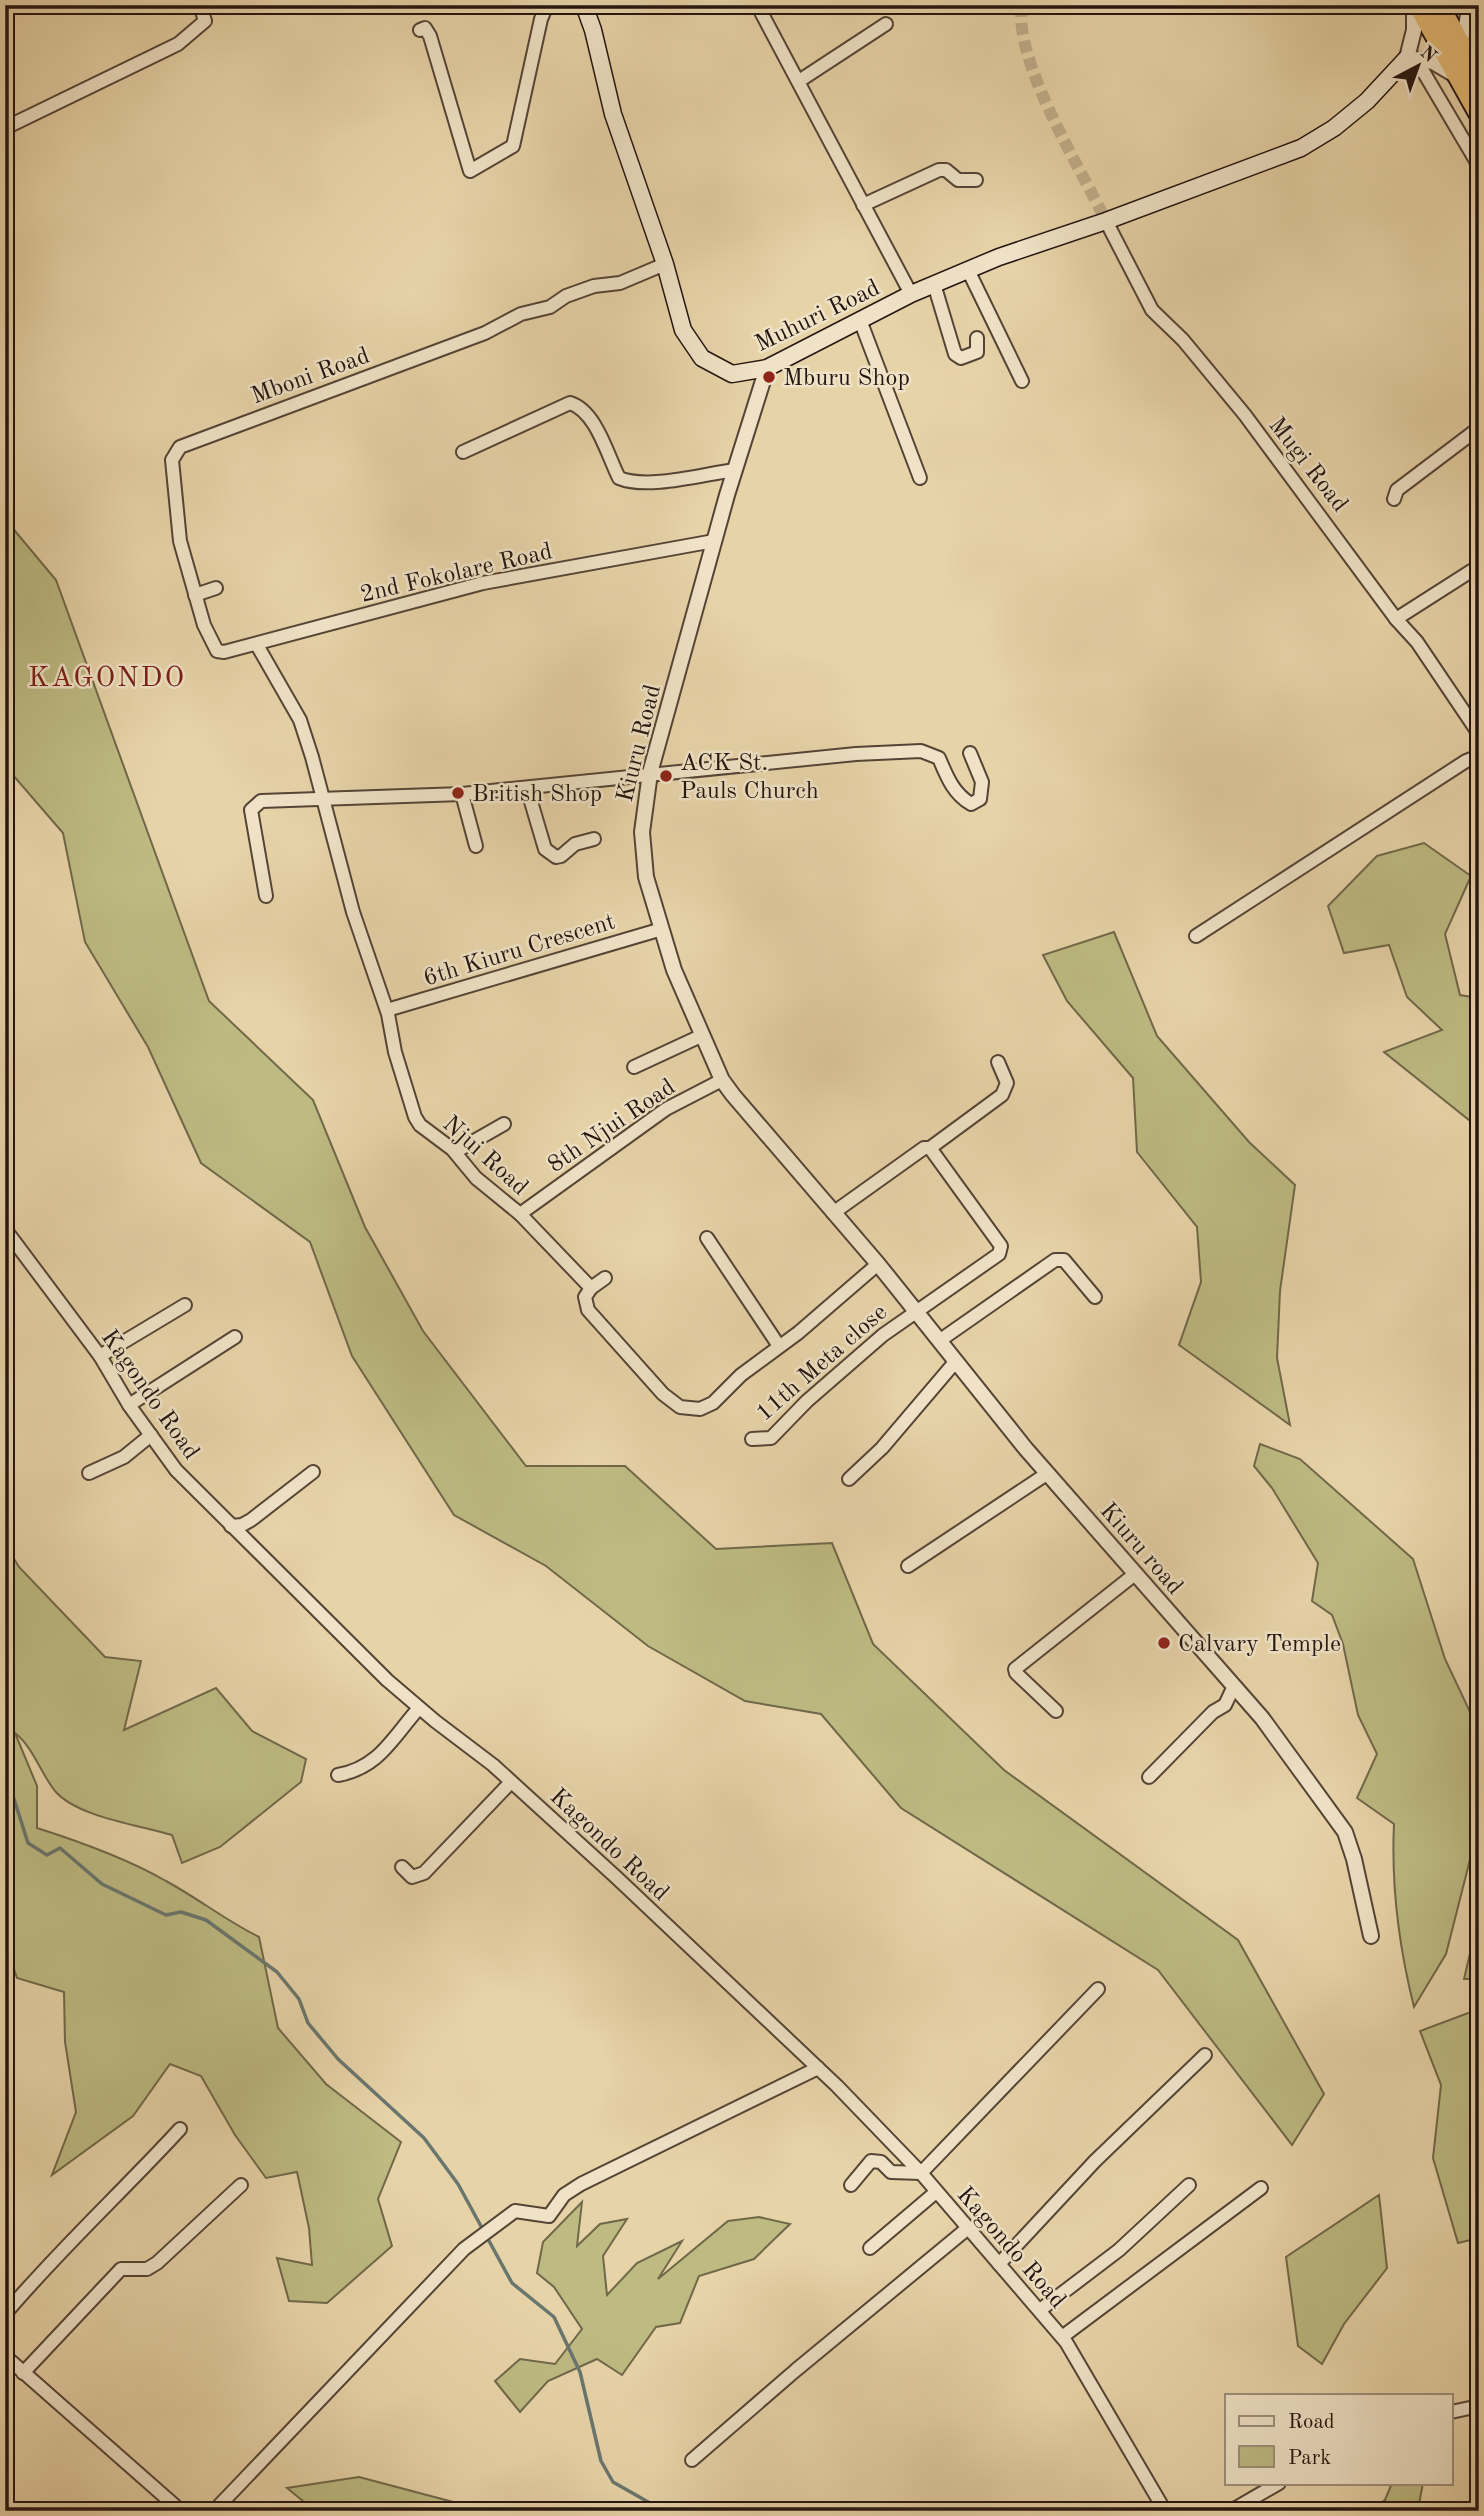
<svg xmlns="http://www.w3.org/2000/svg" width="1484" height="2516" viewBox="0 0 1484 2516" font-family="'Old Standard TT',serif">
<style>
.green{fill:#bdba82;stroke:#706849;stroke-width:2}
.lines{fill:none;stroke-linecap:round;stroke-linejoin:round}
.stream{stroke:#69766e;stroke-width:3.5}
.minor-tunnel{stroke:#c0ad8a;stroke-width:12;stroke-dasharray:12 6;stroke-linecap:butt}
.minor-casing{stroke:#554436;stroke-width:16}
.tertiary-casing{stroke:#554436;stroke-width:18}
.secondary-casing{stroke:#241510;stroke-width:19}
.trunk-casing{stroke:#241510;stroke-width:23}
.minor{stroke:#efe2c6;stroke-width:12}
.tertiary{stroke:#efe2c6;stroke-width:14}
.secondary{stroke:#efe2c6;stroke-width:16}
.trunk{stroke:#e4ba74;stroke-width:19}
.poi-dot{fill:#8f2418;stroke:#efe2c6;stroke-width:2.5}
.labels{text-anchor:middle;stroke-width:5;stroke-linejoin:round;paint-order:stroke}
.street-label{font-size:24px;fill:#241510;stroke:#efe2c6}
.poi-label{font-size:24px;fill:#241510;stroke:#efe2c6;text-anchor:start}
.quarter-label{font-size:28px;letter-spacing:2px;fill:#7a1f14;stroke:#efe2c6}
</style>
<rect width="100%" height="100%" fill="#e7d3a8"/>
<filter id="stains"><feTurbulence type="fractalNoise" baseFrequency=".00286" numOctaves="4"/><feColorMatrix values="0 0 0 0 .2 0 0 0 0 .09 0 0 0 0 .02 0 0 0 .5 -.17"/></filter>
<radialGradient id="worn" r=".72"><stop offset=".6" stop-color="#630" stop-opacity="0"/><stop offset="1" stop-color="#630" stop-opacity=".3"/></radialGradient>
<!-- green -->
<g class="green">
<polygon points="5,519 56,580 209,1001 313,1100 365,1227 423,1331 526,1466 625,1466 716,1549 832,1543 873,1644 1004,1770 1238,1940 1324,2094 1292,2145 1158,1970 901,1808 821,1714 745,1701 648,1646 546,1566 454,1515 352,1356 310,1242 201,1163 148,1047 85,942 63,833 5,766"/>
<polygon points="1424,843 1471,876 1445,934 1460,995 1479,998 1476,1055 1479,1128 1384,1052 1442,1030 1407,997 1389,945 1344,953 1328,906 1377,856"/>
<polygon points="1114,932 1157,1036 1249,1142 1295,1185 1280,1291 1277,1358 1290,1425 1179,1345 1201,1282 1197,1227 1137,1152 1133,1078 1067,1001 1043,955"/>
<path d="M 1260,1444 L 1300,1459 L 1413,1559 L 1445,1659 L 1479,1731 L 1475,1840 L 1446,1954 L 1414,2007 C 1399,1947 1391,1887 1394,1824 L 1357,1798 L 1377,1754 L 1358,1715 L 1343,1644 L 1332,1615 L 1312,1601 L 1318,1563 L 1272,1488 L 1254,1466 Z"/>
<path d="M 5,1544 L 19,1567 L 105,1657 L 141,1661 L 124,1730 L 216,1688 L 252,1731 L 306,1759 L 301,1782 L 220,1847 L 182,1863 L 172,1835 C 139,1825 77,1817 55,1791 C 40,1772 33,1747 15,1733 L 37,1786 L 37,1828 C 81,1842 126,1858 166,1881 C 199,1899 225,1920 259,1937 L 278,2028 L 326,2084 L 401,2142 L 378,2199 L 392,2246 L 327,2303 L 289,2301 L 277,2258 L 312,2265 L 309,2228 L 297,2172 L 266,2178 L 235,2135 L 201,2076 L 170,2064 L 133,2116 L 52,2175 L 76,2112 L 65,2042 L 64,1992 L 17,1978 L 5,1943 Z"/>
<polygon points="1479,1942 1479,1979 1464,1979 1472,1945"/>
<polygon points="1479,2009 1479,2238 1458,2243 1433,2158 1441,2085 1420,2031"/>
<polygon points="1379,2195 1387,2268 1344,2324 1322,2364 1298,2346 1286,2257"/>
<polygon points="582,2202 577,2246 600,2224 627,2219 603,2256 607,2295 637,2263 682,2241 658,2279 728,2221 759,2217 790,2224 754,2259 699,2276 680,2323 656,2327 622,2375 597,2359 548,2381 520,2412 495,2381 520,2359 555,2364 582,2329 554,2287 537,2273 543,2242"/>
<polygon points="359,2477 472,2507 478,2511 315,2511 287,2488"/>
<polygon points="1392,2483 1423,2483 1419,2504 1422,2511 1368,2511 1385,2500"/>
</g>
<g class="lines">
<!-- stream -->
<polyline class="stream" points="5,1785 14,1799 28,1843 47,1855 60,1848 102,1884 166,1915 181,1912 206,1920 277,1972 299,1999 308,2023 338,2059 424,2138 458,2184 512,2283 554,2317 580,2372 601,2461 613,2482 664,2511"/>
<!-- minor-tunnel -->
<path class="minor-tunnel" d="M 1022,5 C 1013,61 1081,169 1106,221"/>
<!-- minor casing -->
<g class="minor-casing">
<g id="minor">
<polyline points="761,5 761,12 911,294"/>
<polyline points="1466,11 1479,34"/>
<polyline points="420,30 425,28 430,36 470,171 513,146 541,19 547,5"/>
<polyline points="1461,46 1469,5"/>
<polyline points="1417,61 1479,166"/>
<polyline points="799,81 886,24"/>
<polyline points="5,128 178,44 205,21 200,5"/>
<polyline points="863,205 939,170 946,170 958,180 976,180"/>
<polyline points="1106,221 1152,310 1183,340 1245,415 1396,619 1417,642 1479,734"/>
<polyline points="665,264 620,283 594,286 566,296 550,307 521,314 485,333 180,447 172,460 180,541 204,625 217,651 224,652 483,583 714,541"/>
<polyline points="968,270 1022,381"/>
<polyline points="934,284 955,354 961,358 977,352 977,338"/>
<polyline points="860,320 920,478"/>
<path d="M 463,452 L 570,403 C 596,411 607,454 619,478 C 648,490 703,474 735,470"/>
<polyline points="1394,499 1397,490 1479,428"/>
<polyline points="195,595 216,588"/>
<polyline points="1396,619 1479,566"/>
<polyline points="257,645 300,720 312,757 353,912 388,1014 395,1052 415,1117 420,1125 452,1149 476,1178 520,1214 666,1109 722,1080"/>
<polyline points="527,788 545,849 556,857 561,856 575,844 594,839"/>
<polyline points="462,794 476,846"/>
<path d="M 266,896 L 251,810 L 261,801 L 462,794 L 856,754 L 921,751 L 939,758 C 947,777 953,793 971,804 L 980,799 L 982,782 L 970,753"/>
<polyline points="1196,936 1466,761 1479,756"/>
<polyline points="387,1010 662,929"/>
<polyline points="634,1067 703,1035"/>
<polyline points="930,1148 1002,1095 1007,1083 998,1062"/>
<polyline points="455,1152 504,1124"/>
<polyline points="520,1214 591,1288 605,1278"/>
<polyline points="5,1229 100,1356 129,1405 176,1470 387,1680 435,1721 493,1765 617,1878 837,2086 921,2173 1066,2342 1165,2511"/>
<polyline points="707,1238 779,1346"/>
<polyline points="591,1288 585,1297 588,1310 663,1394 680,1407 700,1409 713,1403 741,1375 798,1333 878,1264"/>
<polyline points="939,1341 1055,1260 1064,1260 1095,1297"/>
<polyline points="100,1356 185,1305"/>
<polyline points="129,1405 235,1337"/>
<polyline points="752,1439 771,1438 807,1401 883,1335 999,1254 1001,1246 930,1148 924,1148 833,1213"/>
<polyline points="89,1473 124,1457 151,1435"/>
<polyline points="849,1479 882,1448 956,1361"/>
<polyline points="231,1526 242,1525 251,1520 313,1472"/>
<polyline points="908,1566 1048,1473"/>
<polyline points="1056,1711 1016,1673 1015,1669 1135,1574"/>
<path d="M 338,1775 C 379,1768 393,1737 419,1708"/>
<polyline points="1149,1777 1213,1712 1225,1705 1234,1686"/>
<polyline points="402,1867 412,1877 424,1873 511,1782"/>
<polyline points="851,2185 871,2161 881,2162 891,2172 921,2173 1098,1989"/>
<polyline points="870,2248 936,2192"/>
<polyline points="999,2264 1095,2161 1205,2055"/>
<polyline points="1040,2310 1119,2250 1189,2185"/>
<path d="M 5,2314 C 59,2250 123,2191 180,2129"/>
<polyline points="1062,2337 1261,2188"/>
<polyline points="5,2356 181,2511"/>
<polyline points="23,2373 121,2269 147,2269 157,2263 241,2185"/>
<polyline points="1451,2412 1479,2406"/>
<polyline points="692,2460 796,2370 968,2228"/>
<polyline points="214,2511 464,2249 515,2211 549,2216 564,2195 581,2184 818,2068"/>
<polyline points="1231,2511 1279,2483"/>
</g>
</g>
<!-- tertiary casing -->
<g class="tertiary-casing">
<g id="tertiary">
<polyline points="1414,5 1414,30 1407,58 1433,62 1455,75"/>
<polyline points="767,368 727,495 650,773 642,832 646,877 674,970 722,1080 733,1095 878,1264 1026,1449 1262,1718 1345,1832 1354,1859 1371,1936"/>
</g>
</g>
<!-- secondary casing -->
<g class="secondary-casing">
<polyline id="secondary" points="584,5 593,30 613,114 665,264 683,330 702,358 732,374 767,368 911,294 999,257 1106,221 1301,148 1334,128 1367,101 1407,58"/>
</g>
<!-- trunk casing -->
<g class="trunk-casing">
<g id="trunk">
<polyline points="1418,5 1479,114"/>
<polyline points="1439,5 1479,78"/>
</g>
</g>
<!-- minor -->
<use href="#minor" class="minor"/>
<!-- tertiary -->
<use href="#tertiary" class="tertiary"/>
<!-- secondary -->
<use href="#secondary" class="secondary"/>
<!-- trunk -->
<use href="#trunk" class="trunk"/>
</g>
<!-- markers -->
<g class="poi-dot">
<circle cx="769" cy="377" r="7"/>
<circle cx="666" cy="776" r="7"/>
<circle cx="458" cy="793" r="7"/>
<circle cx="1164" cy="1643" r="7"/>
</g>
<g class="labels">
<!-- street labels -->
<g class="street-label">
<text transform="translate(817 315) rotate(-26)" y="8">Muhuri Road</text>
<text transform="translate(310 375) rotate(-20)" y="8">Mboni Road</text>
<text transform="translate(1309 464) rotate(52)" y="8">Mugi Road</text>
<text transform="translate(456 572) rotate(-13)" y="8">2nd Fokolare Road</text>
<text transform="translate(638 743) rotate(-76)" y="8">Kiuru Road</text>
<text transform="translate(519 949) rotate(-17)" y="8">6th Kiuru Crescent</text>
<text transform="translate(611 1125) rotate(-34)" y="8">8th Njui Road</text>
<text transform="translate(486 1155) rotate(42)" y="8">Njui Road</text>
<text transform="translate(821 1362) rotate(-41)" y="8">11th Meta close</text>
<text transform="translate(151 1394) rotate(55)" y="8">Kagondo Road</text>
<text transform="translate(1142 1548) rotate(49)" y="8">Kiuru road</text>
<text transform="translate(610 1844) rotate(43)" y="8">Kagondo Road</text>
<text transform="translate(1012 2247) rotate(49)" y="8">Kagondo Road</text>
</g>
<!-- poi labels -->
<g class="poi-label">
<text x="783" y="385">Mburu Shop</text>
<text x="680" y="770">ACK St.<tspan x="680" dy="28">Pauls Church</tspan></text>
<text x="472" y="801">British Shop</text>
<text x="1178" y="1651">Calvary Temple</text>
</g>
<!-- quarter labels -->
<g class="quarter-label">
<text x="107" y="686">KAGONDO</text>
</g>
</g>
<!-- margin -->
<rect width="1484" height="2516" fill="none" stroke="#e7d3a8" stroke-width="28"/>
<rect x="7" y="7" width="1470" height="2502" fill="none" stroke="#241510" stroke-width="3.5"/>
<rect x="14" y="14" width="1456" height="2488" fill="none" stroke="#241510" stroke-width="2"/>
<!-- legend -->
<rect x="1225" y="2394" width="228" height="91" fill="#efe2c6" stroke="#9e907d" stroke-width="2"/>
<rect x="1239" y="2416" width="35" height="10" fill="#efe2c6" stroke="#9e907d" stroke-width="2"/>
<text x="1288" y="2428" font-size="21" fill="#241510">Road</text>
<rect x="1239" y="2446" width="35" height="21" fill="#bdba82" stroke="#9e907d" stroke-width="2"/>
<text x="1288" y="2464" font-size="21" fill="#241510">Park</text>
<!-- north arrow -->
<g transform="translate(1418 66) rotate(41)" stroke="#efe2c6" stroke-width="5" paint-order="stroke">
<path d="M0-5L12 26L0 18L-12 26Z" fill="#241510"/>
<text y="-10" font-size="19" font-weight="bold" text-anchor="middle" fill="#241510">N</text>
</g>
<rect width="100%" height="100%" filter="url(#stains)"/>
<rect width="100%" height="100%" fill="url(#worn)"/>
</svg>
